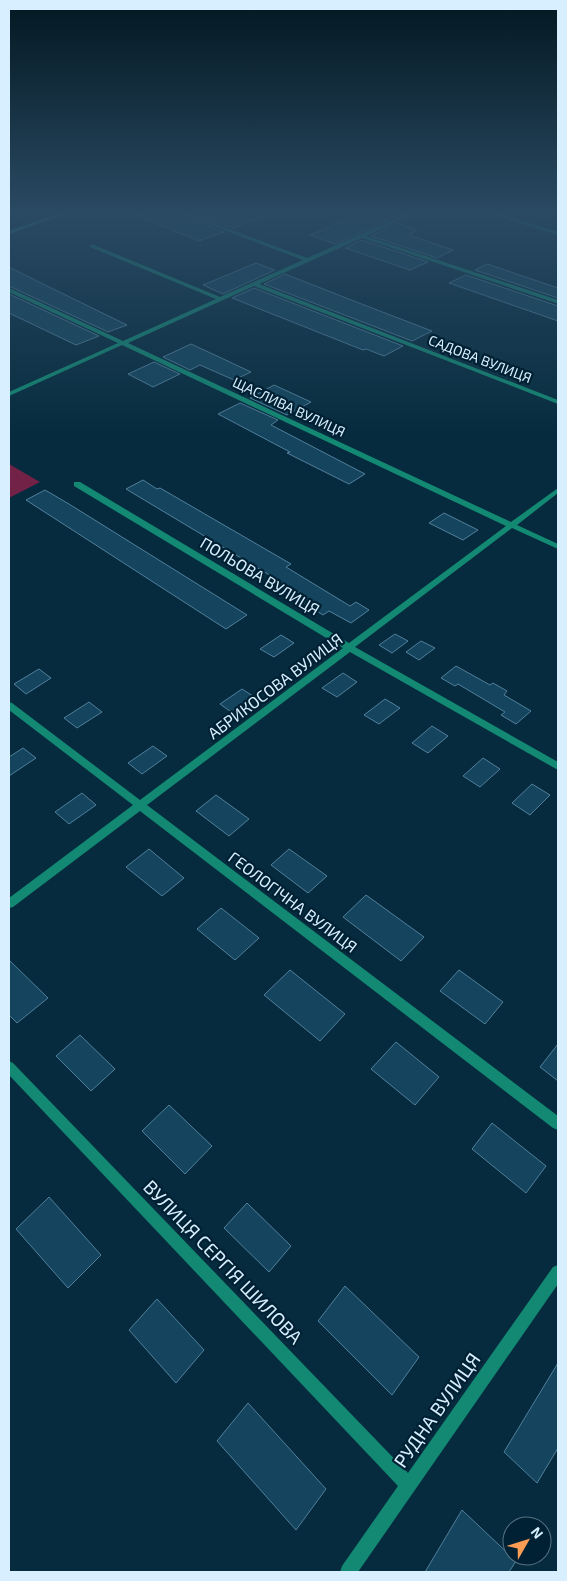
<svg xmlns="http://www.w3.org/2000/svg" width="567" height="1581" viewBox="0 0 567 1581" font-family="'Exo 2',sans-serif">
<style>
.green{fill:#722247}
.building{fill:#15455e;stroke:#517f9b}
.lines{fill:none;stroke-linecap:round;stroke-linejoin:round}
.street{fill:#138973;fill-rule:evenodd}
.secondary{fill:#2ebb9f;fill-rule:evenodd}
.labels{text-anchor:middle;stroke-width:4.5;stroke-linejoin:round;paint-order:stroke}
.far-street-label{font-size:14px;fill:#d7effe;stroke:#002133}
.street-label{font-size:16px;fill:#d7effe;stroke:#002133}
.near-street-label{font-size:19px;fill:#d7effe;stroke:#002133}
</style>
<rect width="100%" height="100%" fill="#062b3e"/>
<!-- green -->
<polygon class="green" points="9,464 40,482 9,498"/>
<!-- building -->
<g class="building">
<polygon points="177,213 178,215 224,232 199,241 132,214"/>
<polygon points="194,213 269,213 269,215 233,228"/>
<polygon points="361,213 370,213 388,220 335,244 310,235"/>
<polygon points="398,223 417,230 409,235 453,250 437,258 371,236"/>
<polygon points="362,240 428,262 410,270 345,248"/>
<polygon points="256,263 275,270 223,294 203,285"/>
<polygon points="487,264 558,288 558,298 475,270"/>
<polygon points="9,267 43,284 127,325 108,332 9,286"/>
<polygon points="285,274 359,303 432,331 412,341 264,284"/>
<polygon points="466,275 558,306 558,321 449,283"/>
<polygon points="254,288 403,346 384,356 366,349 363,350 232,298"/>
<polygon points="9,294 99,336 76,345 9,313"/>
<polygon points="191,344 217,356 251,372 234,380 200,365 190,370 163,357"/>
<polygon points="154,362 180,374 153,387 128,374"/>
<polygon points="274,385 311,402 287,415 250,398"/>
<polygon points="240,403 278,420 271,425 365,474 349,484 287,453 290,452 218,414"/>
<polygon points="143,480 157,489 160,488 291,564 286,567 350,606 356,602 369,610 351,623 329,611 323,615 271,582 276,579 126,489"/>
<polygon points="45,490 69,504 247,615 226,629 26,500"/>
<polygon points="444,513 478,530 463,540 429,523"/>
<polygon points="395,634 408,641 392,653 379,645"/>
<polygon points="281,635 294,643 274,657 260,649"/>
<polygon points="421,641 435,648 419,660 406,652"/>
<polygon points="456,666 490,685 493,683 507,691 504,695 531,711 516,724 501,715 505,712 458,684 455,686 441,678"/>
<polygon points="39,669 51,678 26,694 14,684"/>
<polygon points="343,673 357,682 337,697 322,688"/>
<polygon points="242,689 256,698 234,714 220,704"/>
<polygon points="385,699 400,708 379,724 364,715"/>
<polygon points="89,702 102,712 77,728 64,718"/>
<polygon points="432,726 448,736 428,753 412,743"/>
<polygon points="153,746 167,756 142,774 128,763"/>
<polygon points="23,748 36,758 9,776 9,757"/>
<polygon points="483,758 500,769 480,787 463,776"/>
<polygon points="532,784 550,795 530,815 512,803"/>
<polygon points="82,793 96,805 69,824 55,812"/>
<polygon points="216,795 249,819 229,836 196,811"/>
<polygon points="149,849 184,878 162,896 126,867"/>
<polygon points="289,849 327,876 308,893 271,865"/>
<polygon points="366,895 424,937 401,961 343,917"/>
<polygon points="221,908 259,938 235,960 197,929"/>
<polygon points="9,960 48,998 17,1023 9,1015"/>
<polygon points="290,970 345,1014 320,1041 264,995"/>
<polygon points="459,970 503,1002 485,1024 440,991"/>
<polygon points="80,1035 115,1069 91,1091 56,1056"/>
<polygon points="396,1042 439,1077 415,1105 371,1069"/>
<polygon points="558,1044 558,1081 540,1067"/>
<polygon points="169,1105 212,1146 185,1174 142,1131"/>
<polygon points="492,1123 546,1166 526,1193 472,1149"/>
<polygon points="49,1197 101,1255 68,1288 16,1229"/>
<polygon points="247,1203 291,1246 269,1272 224,1228"/>
<polygon points="345,1286 419,1357 392,1395 318,1321"/>
<polygon points="157,1299 204,1350 176,1383 129,1330"/>
<polygon points="558,1363 558,1448 537,1483 504,1452"/>
<polygon points="248,1403 326,1489 296,1530 217,1441"/>
<polygon points="462,1510 516,1561 509,1572 425,1572"/>
</g>
<g class="lines">
<!-- street -->
<g class="street">
<polygon points="179,213 187,213 307,258 408,213 415,213 366,236 558,300 558,304 556,303 362,238 259,284 558,400 558,404 254,286 128,343 511,522 558,488 558,493 517,525 558,544 558,549 512,528 355,647 558,762 558,770 350,652 147,805 558,1116 558,1130 553,1128 140,811 13,907 9,908 9,898 133,805 9,710 9,702 12,703 140,800 343,648 74,486 74,482 80,482 349,643 506,526 122,345 9,396 9,392 118,343 9,292 9,288 123,341 216,299 90,247 90,245 94,245 220,297 303,260"/>
<polygon points="487,213 496,213 558,232 558,235"/>
<polygon points="9,1061 13,1063 408,1473 553,1267 558,1265 558,1284 358,1572 340,1572 342,1566 398,1486 9,1075"/>
</g>
<!-- secondary -->
<g class="secondary">
<polygon points="11,213 18,213 9,217 9,214"/>
<polygon points="60,213 68,213 9,234 9,231"/>
</g>
</g>
<!-- sky -->
<linearGradient id="sky" x2="0" y2="1"><stop stop-color="#031822"/><stop offset="0.49" stop-color="#2a4a63"/><stop offset="1" stop-color="#2a4a63" stop-opacity="0"/></linearGradient>
<rect width="567" height="435" fill="url(#sky)"/>
<g class="labels">
<!-- far-street labels -->
<g class="far-street-label">
<text transform="translate(480 359) rotate(21)" y="5">САДОВА ВУЛИЦЯ</text>
<text transform="translate(289 407) rotate(25)" y="5">ЩАСЛИВА ВУЛИЦЯ</text>
</g>
<!-- street labels -->
<g class="street-label">
<text transform="translate(260 576) rotate(31)" y="6">ПОЛЬОВА ВУЛИЦЯ</text>
<text transform="translate(275 686) rotate(-37)" y="6">АБРИКОСОВА ВУЛИЦЯ</text>
<text transform="translate(293 902) rotate(37)" y="6">ГЕОЛОГІЧНА ВУЛИЦЯ</text>
</g>
<!-- near-street labels -->
<g class="near-street-label">
<text transform="translate(223 1262) rotate(46)" y="7">ВУЛИЦЯ СЕРГІЯ ШИЛОВА</text>
<text transform="translate(437 1410) rotate(-55)" y="7">РУДНА ВУЛИЦЯ</text>
</g>
</g>
<!-- border -->
<rect width="567" height="1581" fill="none" stroke="#d7effe" stroke-width="20"/>
<!-- north arrow -->
<g transform="translate(527 1541) rotate(51)"><circle r="24" fill="#002133" stroke="#567384"/>
<path d="M0-4L9 19L0 12L-9 19Z" fill="#fc9d54"/>
<text y="-8" font-size="14" font-weight="bold" text-anchor="middle" fill="#d7effe">N</text>
</g>
</svg>
